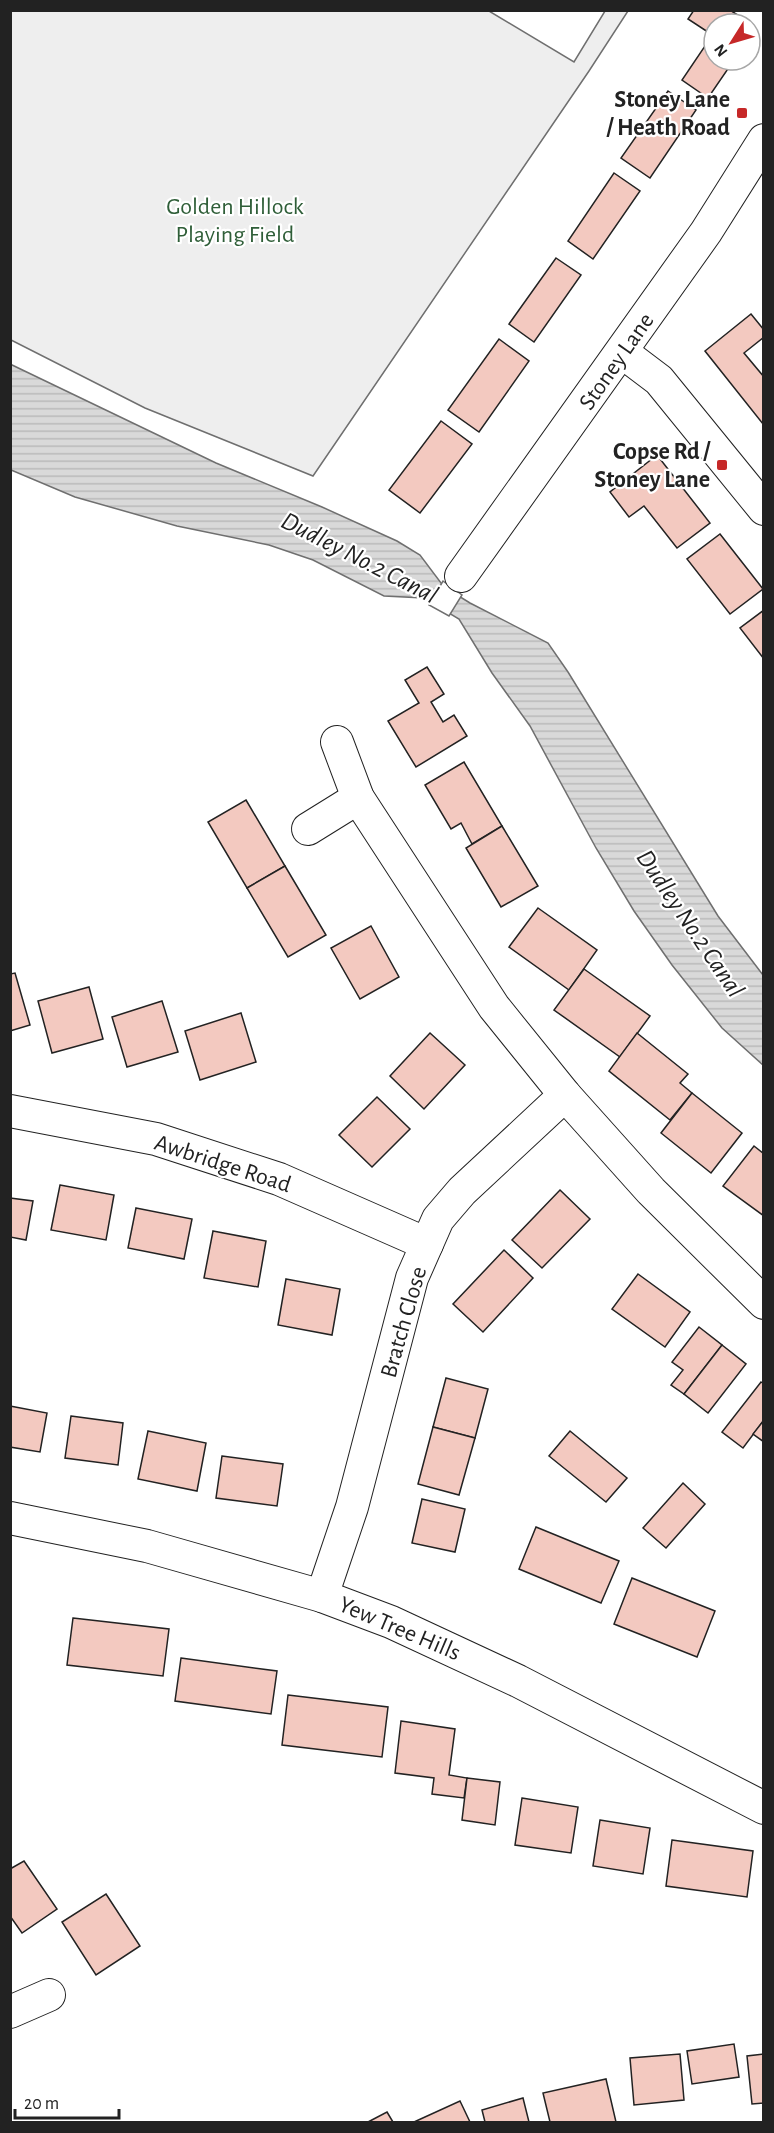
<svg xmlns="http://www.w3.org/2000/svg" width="774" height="2133" viewBox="0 0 774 2133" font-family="'Alegreya Sans',sans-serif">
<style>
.park{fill:#eee;stroke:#6f6f6f;stroke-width:1.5}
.water{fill:url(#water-rules);stroke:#6f6f6f;stroke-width:1.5}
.pier{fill:#fff;stroke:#6f6f6f;stroke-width:1.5}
.building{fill:#f3c9c0;stroke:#222;stroke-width:1.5}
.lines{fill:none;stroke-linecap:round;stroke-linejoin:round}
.minor-casing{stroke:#222;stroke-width:34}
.minor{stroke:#fff;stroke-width:32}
.poi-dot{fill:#c62828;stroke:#fff;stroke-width:2}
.labels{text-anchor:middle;stroke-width:4.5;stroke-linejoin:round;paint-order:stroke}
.poi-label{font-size:24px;font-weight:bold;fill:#222;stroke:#fff;text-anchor:end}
.park-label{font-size:24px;fill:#2f5e38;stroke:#fff}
.street-label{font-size:24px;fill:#222;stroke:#fff}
.water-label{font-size:26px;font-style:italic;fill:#222;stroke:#fff}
</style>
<defs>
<pattern id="water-rules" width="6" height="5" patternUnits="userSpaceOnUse" patternTransform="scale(1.5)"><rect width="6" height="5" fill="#d9d9d9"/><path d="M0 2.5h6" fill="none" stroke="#bababa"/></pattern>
</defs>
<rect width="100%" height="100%" fill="#fff"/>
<!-- park -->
<polygon class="park" points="10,11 489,11 574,62 605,11 628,11 589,71 313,476 145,408 11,340"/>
<!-- water -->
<polygon class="water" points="10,364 216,463 322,507 397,541 420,555 444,587 470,603 548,643 568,672 718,916 763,975 763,1065 722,1028 672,965 634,911 596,848 530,726 492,673 459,619 424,598 384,596 313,560 269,545 177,526 75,497 11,470"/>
<!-- pier -->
<polygon class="pier" points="443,581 462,595 449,616 429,605"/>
<!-- building -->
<g class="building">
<polygon points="694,10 730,10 753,25 750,30 750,24 714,24 714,36 688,19"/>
<polygon points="709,40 714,44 714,60 734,60 708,98 682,80"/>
<polygon points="668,91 696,110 650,178 621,158"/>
<polygon points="614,173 640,191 593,259 568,241"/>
<polygon points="556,258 581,275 534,342 509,324"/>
<polygon points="751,314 764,330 764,337 744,353 764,377 763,424 705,351"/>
<polygon points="499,339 529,361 479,432 448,410"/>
<polygon points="441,421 472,444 420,513 389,490"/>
<polygon points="657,455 710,523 677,548 644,506 629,517 610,492"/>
<polygon points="720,534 763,589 730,614 687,559"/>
<polygon points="764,610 764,659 740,628"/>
<polygon points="427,667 444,694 431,702 443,722 454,715 467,736 416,767 388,721 419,703 405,680"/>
<polygon points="464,762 502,826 472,844 461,823 451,829 425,785"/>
<polygon points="246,800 285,866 247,888 208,822"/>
<polygon points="502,826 538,886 501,907 466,848"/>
<polygon points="285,866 326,935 288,957 247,888"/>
<polygon points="538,908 597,950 569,990 509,947"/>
<polygon points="371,926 399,977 360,999 331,948"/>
<polygon points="584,969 650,1016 620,1057 554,1010"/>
<polygon points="15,973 30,1025 10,1031 10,974"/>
<polygon points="89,987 103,1039 52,1053 38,1001"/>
<polygon points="162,1001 178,1052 127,1067 112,1017"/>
<polygon points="241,1013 256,1062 200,1080 185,1031"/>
<polygon points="430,1033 465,1065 424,1109 390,1076"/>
<polygon points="637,1033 688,1074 680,1083 692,1093 670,1120 609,1071"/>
<polygon points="692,1093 742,1133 711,1173 661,1133"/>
<polygon points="377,1097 410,1129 372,1167 339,1135"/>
<polygon points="754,1146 764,1154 764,1216 723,1186"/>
<polygon points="60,1185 114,1195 106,1240 51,1230"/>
<polygon points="560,1190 590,1219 542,1268 512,1240"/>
<polygon points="10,1198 33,1201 26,1240 10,1237"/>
<polygon points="136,1208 192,1219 184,1259 128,1248"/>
<polygon points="213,1231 266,1241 258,1287 204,1278"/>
<polygon points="504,1250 533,1278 483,1332 453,1304"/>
<polygon points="638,1274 690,1312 665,1347 612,1309"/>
<polygon points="286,1279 340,1289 332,1335 278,1325"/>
<polygon points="699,1327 722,1345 684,1394 671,1385 683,1370 672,1362"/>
<polygon points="722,1345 746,1364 708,1413 684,1394"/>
<polygon points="446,1378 488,1389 475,1438 433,1427"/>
<polygon points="761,1382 764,1384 764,1420 743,1448 722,1432"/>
<polygon points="10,1406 47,1413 40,1452 10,1447"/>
<polygon points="71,1416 123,1423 118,1465 65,1458"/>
<polygon points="764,1420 764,1442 753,1434"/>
<polygon points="433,1427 475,1438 459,1495 418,1484"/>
<polygon points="148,1431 206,1443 197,1491 138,1479"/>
<polygon points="570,1431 627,1478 606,1502 549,1456"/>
<polygon points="222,1456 283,1464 277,1506 216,1498"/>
<polygon points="683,1483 705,1504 666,1548 643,1528"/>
<polygon points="422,1499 465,1509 455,1552 412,1543"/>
<polygon points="536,1527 619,1561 601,1603 519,1569"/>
<polygon points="632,1578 715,1611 697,1657 614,1624"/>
<polygon points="73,1618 169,1629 163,1676 67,1665"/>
<polygon points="181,1658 277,1671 271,1714 175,1701"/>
<polygon points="288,1695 388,1707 382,1757 282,1745"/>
<polygon points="401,1721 455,1729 449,1775 467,1778 464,1798 432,1794 434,1778 395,1773"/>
<polygon points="467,1778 500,1782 495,1825 462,1820"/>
<polygon points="522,1798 578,1807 571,1853 515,1845"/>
<polygon points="600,1820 650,1828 643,1874 593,1866"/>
<polygon points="672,1840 753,1851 747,1897 666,1886"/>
<polygon points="24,1861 57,1909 22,1933 10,1916 10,1869"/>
<polygon points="106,1894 140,1946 96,1975 62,1922"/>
<polygon points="734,2044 739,2077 692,2084 687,2051"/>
<polygon points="680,2054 684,2100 634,2105 630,2058"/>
<polygon points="764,2054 764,2103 752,2104 747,2056"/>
<polygon points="606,2079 616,2122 550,2122 543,2093"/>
<polygon points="523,2098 529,2122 485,2122 482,2110"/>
<polygon points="460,2101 470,2122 414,2122"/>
<polygon points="387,2112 393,2122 368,2122"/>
</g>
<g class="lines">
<!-- minor casing -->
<g class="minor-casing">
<g id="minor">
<polyline points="622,352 659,380 764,509"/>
<polyline points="461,576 706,232 764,140"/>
<polyline points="337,742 358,798 494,1007 565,1095 651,1191 764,1303"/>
<polyline points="308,829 358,798"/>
<polyline points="10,1111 156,1139 279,1179 427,1244"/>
<polyline points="10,1518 147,1546 322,1596 391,1622 518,1681 764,1808"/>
<polyline points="322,1596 352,1507 412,1278 438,1219 462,1191 565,1095"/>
<polyline points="10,2012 49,1995"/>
</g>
</g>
<!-- minor -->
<use href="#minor" class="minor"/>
</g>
<!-- markers -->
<g class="poi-dot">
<rect x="736" y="107" width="12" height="12" rx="3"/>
<rect x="716" y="459" width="12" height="12" rx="3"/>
</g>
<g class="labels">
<!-- poi labels -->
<g class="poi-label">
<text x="730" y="107">Stoney Lane<tspan x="730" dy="28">/ Heath Road</tspan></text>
<text x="710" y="459">Copse Rd /<tspan x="710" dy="28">Stoney Lane</tspan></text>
</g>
<!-- park labels -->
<g class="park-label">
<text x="235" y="214">Golden Hillock<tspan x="235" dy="28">Playing Field</tspan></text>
</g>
<!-- street labels -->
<g class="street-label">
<text transform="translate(616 361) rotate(-55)" y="8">Stoney Lane</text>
<text transform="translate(223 1163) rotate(18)" y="8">Awbridge Road</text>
<text transform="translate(403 1322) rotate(-74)" y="8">Bratch Close</text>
<text transform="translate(400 1628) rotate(23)" y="8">Yew Tree Hills</text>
</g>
<!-- water labels -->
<g class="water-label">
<text transform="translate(360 557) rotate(27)" y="9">Dudley No.2 Canal</text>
<text transform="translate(691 923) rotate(56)" y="9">Dudley No.2 Canal</text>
</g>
</g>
<!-- border -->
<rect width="774" height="2133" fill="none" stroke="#222222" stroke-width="24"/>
<!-- north arrow -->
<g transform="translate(732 42) rotate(233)"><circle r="28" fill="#ffffff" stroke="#a7a7a7" stroke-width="1.5"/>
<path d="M0-4.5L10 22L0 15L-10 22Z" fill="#c62828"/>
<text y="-9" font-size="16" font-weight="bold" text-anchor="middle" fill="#222222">N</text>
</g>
<!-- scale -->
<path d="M15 2109v9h104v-9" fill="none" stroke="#222222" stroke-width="3"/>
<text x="24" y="2109" font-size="18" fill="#222222" stroke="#ffffff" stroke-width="4.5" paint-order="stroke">20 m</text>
</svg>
